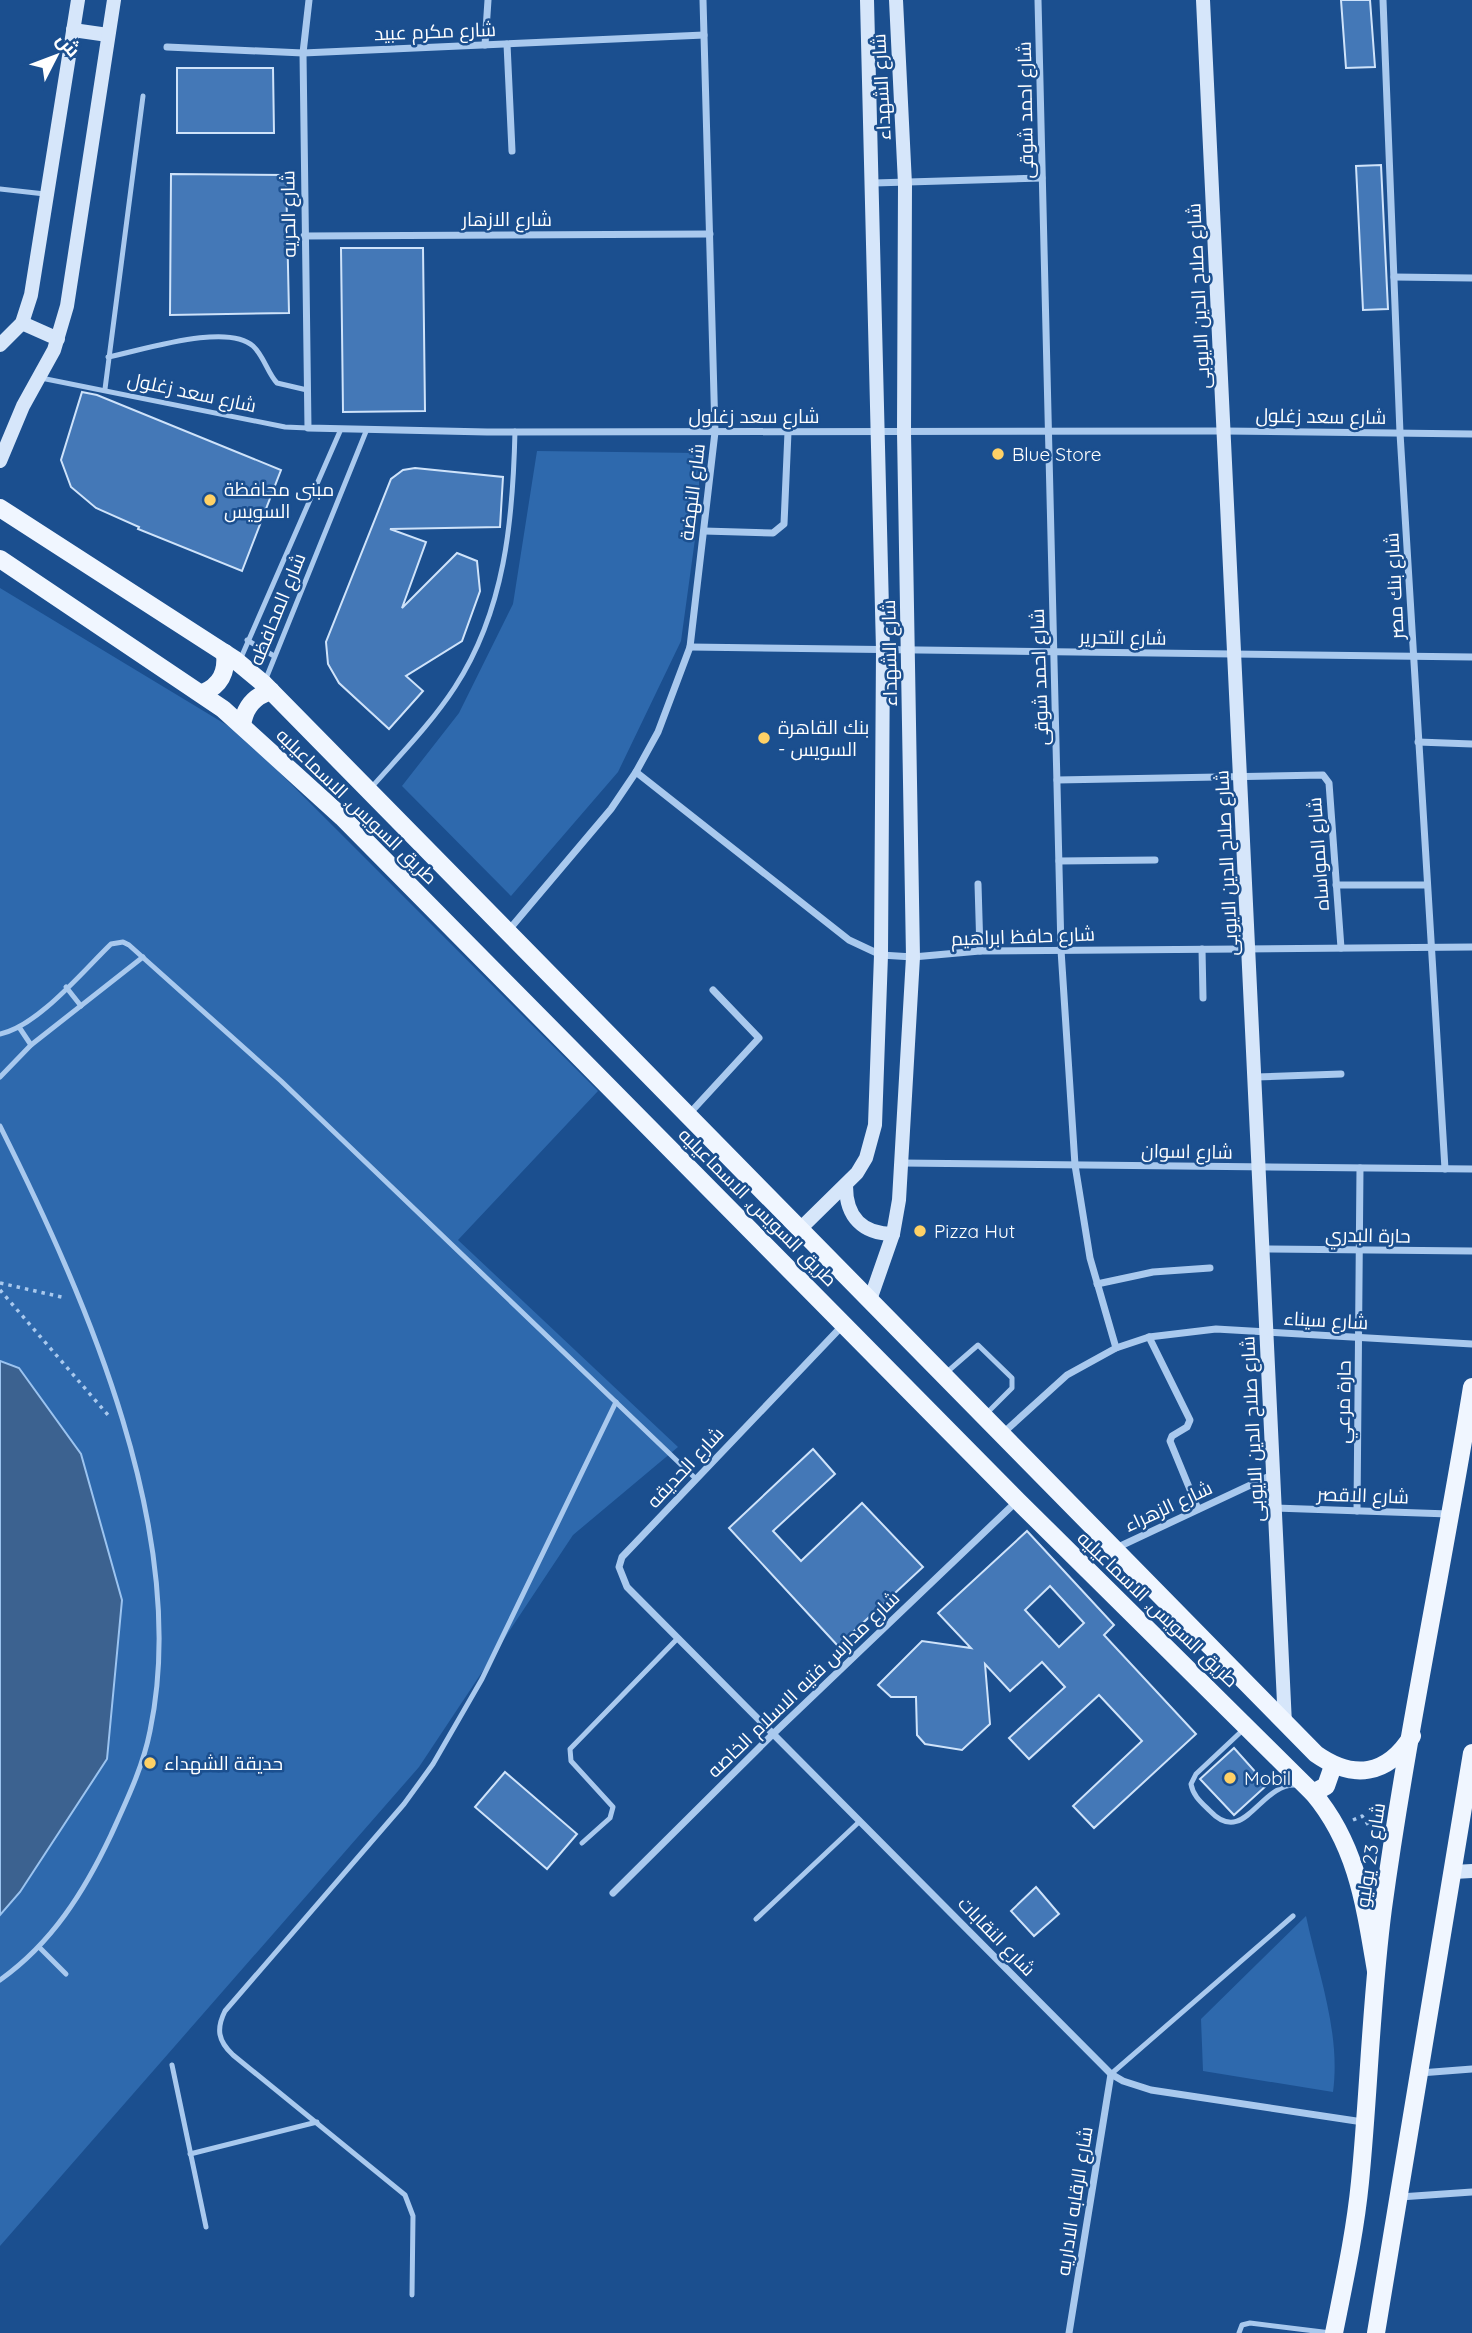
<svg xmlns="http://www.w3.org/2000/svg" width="1472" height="2333" viewBox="0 0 1472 2333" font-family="Quicksand,Cairo,sans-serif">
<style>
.green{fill:#2e69ad}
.water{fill:#3c6290;stroke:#9cc4f0;stroke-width:2}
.building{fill:#4478b7;stroke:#cfe3fa;stroke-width:2;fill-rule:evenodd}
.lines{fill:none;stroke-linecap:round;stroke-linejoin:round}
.path{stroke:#a9c9ee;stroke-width:3.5;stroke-dasharray:3.5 5;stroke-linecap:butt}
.lane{stroke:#a9c9ee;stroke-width:5}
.street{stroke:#a9c9ee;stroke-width:7}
.secondary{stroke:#d6e6fa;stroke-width:14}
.primary{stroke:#f0f6ff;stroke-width:18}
.poi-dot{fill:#ffd166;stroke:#1b4f8f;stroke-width:2.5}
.labels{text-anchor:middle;stroke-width:5;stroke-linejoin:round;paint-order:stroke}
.street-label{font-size:19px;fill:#fff;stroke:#1b4f8f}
.poi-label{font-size:19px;fill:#fff;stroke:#1b4f8f;text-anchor:start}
</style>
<rect width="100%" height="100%" fill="#1b4f8f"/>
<!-- green -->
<g class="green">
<polygon points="537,451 699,453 699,510 681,641 618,772 511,896 402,786 459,713 513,604"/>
<polygon points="0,588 240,733 598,1091 458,1240 678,1447 573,1535 419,1767 0,2246"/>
<path d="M 1306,1916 C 1318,1973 1341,2033 1333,2092 L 1203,2071 L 1201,2019 Z"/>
</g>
<!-- water -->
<polygon class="water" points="0,1361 19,1368 81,1454 122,1600 107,1759 20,1892 0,1915"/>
<!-- building -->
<g class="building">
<polygon points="1341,0 1370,0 1375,67 1346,68"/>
<polygon points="177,68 273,68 274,133 177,133"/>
<polygon points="1381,165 1388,309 1363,310 1356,166"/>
<polygon points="171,174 286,175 289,313 170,315"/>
<polygon points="341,248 423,248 425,411 343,412"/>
<polygon points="82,392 97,395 281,470 242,571 138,529 139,527 96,508 71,487 61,460"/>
<polygon points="415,468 503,477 500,527 390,529 426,542 402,608 457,553 477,561 480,591 462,641 406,676 423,691 389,729 339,683 328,664 326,642 391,479 403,470"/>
<polygon points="813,1449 835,1474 773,1531 801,1561 862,1503 923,1567 838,1646 729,1528"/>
<path d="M 1027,1531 L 1114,1625 L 1104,1635 L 1196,1734 L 1094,1828 L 1073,1806 L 1142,1741 L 1099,1695 L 1029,1759 L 1009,1738 L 1065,1687 L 1042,1662 L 1010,1691 L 985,1664 L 990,1724 L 962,1750 L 925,1744 L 917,1735 L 916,1697 L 891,1697 L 878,1685 L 922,1641 L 971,1648 L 938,1613 ZM 1050,1586 L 1084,1623 L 1059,1647 L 1025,1610 Z"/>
<polygon points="1234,1748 1267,1785 1234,1815 1200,1779"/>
<polygon points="505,1772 577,1834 547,1869 475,1807"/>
<polygon points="1036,1887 1059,1914 1034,1936 1011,1911"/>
</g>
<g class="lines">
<!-- path -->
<g class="path">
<polyline points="0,1283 66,1298"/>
<polyline points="0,1290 108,1415"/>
<polyline points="1353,1820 1362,1816 1372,1830 1377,1810"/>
</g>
<!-- lane -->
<g class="lane">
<polyline points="0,189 45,194"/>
<path d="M 108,357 C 140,351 227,322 253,346 C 264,356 267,372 277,383 L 307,390"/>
<polyline points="41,378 285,427 308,428"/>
<polyline points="105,389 143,96"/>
<polyline points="247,640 274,656"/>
<polyline points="240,660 341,429"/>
<polyline points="265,681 367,429"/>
<path d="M 370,789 C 399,756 431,724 455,687 C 505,610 513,520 515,431"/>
<polyline points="66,987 81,1006"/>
<polyline points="19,1027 31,1045"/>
<path d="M 0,1034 C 38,1026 83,971 111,944 L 123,942 L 129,945 L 281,1081 L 695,1478"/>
<polyline points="0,1077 31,1045 143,957"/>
<path d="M 0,1126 C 86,1298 191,1536 150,1731 C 143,1767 126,1802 111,1835 C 84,1892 52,1943 0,1980"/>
<polyline points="947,1372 978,1345 1012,1378 1012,1388 986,1414"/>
<path d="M 1245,1728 L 1196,1774 L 1191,1784 C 1193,1796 1202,1803 1210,1811 C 1245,1848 1260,1782 1297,1785"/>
<polyline points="582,1843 610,1818 613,1807 571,1761 570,1749 678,1638"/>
<polyline points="756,1919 860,1821"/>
<polyline points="39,1947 66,1974"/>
<polyline points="172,2065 206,2227"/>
<polyline points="1111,2074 1293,1916"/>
<polyline points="190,2154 317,2122"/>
<path d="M 412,2295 L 413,2216 L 405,2195 L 233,2055 C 218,2041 216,2029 225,2011 L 404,1804 L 433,1764 L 482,1679 L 616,1402"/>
<polyline points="1239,2333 1242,2325 1250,2323 1331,2333"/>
</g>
<!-- street -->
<g class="street">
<polyline points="309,0 303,53 308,428 487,432 1224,431 1472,434"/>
<polyline points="1038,0 1061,950 1075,1165 1090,1258 1116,1348"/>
<polyline points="1383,0 1400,433 1445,1169"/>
<polyline points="507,44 512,151"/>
<polyline points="485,45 488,0"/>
<polyline points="167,47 303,53 704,35"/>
<polyline points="874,183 1042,178"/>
<polyline points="304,236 710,234"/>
<polyline points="1394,277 1472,278"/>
<polyline points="704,531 773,533 784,524 788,432"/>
<polyline points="690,647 1472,657"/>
<polyline points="1418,742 1472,744"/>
<polyline points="636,772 849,940 881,955 913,957 980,951 1472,947"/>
<polyline points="1057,780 1323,775 1329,783 1341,948"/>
<polyline points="1059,861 1155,860"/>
<polyline points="978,884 980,951"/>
<polyline points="1336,885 1427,885"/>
<polyline points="508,931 611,809 636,772 658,732 690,647 715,432 703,0"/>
<polyline points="1202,949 1203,998"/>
<polyline points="1256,1077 1341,1074"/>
<polyline points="689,1114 759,1038 713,990"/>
<polyline points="901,1163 1472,1169"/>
<polyline points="1263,1249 1472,1251"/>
<polyline points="1097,1284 1153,1272 1210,1268"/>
<polyline points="844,1324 622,1557 619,1567 627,1587 1111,2074 1123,2081 1151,2090 1363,2122"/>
<polyline points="1149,1337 1190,1420 1187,1427 1172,1436 1170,1441 1198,1509"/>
<polyline points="1002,1434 1067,1375 1116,1348 1149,1337 1216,1329 1472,1344"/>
<polyline points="1275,1508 1449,1514"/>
<polyline points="1357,1511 1360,1168"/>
<polyline points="1114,1549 1274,1474"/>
<polyline points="613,1893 773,1734 1017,1501"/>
<polyline points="1420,2073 1472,2069"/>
<polyline points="1400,2197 1472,2192"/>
<polyline points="1069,2333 1111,2074"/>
</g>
<!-- secondary -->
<g class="secondary">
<polyline points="1203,0 1285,1724"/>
<polyline points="73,30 108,35"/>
<polyline points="22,323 58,339"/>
<polyline points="0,345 22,323 31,295 78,0"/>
<polyline points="0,461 23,406 54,350 67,306 114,0"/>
<path d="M 846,1186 C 846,1217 863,1234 893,1234"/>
<polyline points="800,1229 857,1173 866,1158 875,1125 881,955 883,650 867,0"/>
<polyline points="870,1300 893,1234 899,1200 913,957 904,432 905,184 896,0"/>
<polyline points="1454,1872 1472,1871"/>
</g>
<!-- primary -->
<g class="primary">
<path d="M 0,508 L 234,659 L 264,684 L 1316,1754 C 1353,1780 1387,1776 1412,1736"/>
<path d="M 0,559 L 223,709 L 342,817 L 1018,1501 L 1313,1793 C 1357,1845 1365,1906 1376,1971"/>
<path d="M 203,693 C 221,685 227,672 225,653"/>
<path d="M 242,725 C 245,707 254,696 271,691"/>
<polyline points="1313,1793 1326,1786 1333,1766"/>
<path d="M 1334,2333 C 1344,2283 1355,2233 1360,2182 C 1369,2091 1371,1999 1383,1908 C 1407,1733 1444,1561 1472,1387"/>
<polyline points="1376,2333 1472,1753"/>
</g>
</g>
<!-- markers -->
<g class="poi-dot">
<circle cx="998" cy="454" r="7"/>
<circle cx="210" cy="500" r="7"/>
<circle cx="764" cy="738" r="7"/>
<circle cx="920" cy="1231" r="7"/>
<circle cx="150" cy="1763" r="7"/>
<circle cx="1230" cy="1778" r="7"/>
</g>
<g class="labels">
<!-- street labels -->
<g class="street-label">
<text transform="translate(435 31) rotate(-2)" y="7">شارع مكرم عبيد</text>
<text transform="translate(881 87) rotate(-93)" y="7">شارع الشهداء</text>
<text transform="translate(1025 110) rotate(-91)" y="7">شارع احمد شوقى</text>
<text transform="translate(288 214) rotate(-91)" y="7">شارع الحريه</text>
<text x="507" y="226">شارع الازهار</text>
<text transform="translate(1198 296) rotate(-93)" y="7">شارع صلاح الدين الايوبى</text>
<text transform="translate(192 392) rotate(12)" y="7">شارع سعد زغلول</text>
<text x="754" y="423">شارع سعد زغلول</text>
<text transform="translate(1321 416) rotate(1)" y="7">شارع سعد زغلول</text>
<text transform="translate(692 492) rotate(-83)" y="7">شارع النهضة</text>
<text transform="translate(1394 586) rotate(-93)" y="7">شارع بنك مصر</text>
<text transform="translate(277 609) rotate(-68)" y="7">شارع المحافظه</text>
<text transform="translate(1123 637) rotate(1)" y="7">شارع التحرير</text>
<text transform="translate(889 653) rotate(-91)" y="7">شارع الشهداء</text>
<text transform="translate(1039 677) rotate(-92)" y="7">شارع احمد شوقى</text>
<text transform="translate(357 806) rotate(44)" y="7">طريق السويس, الاسماعيليه</text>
<text transform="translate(1318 854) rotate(-94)" y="7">شارع المواساه</text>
<text transform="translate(1226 863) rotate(-93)" y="7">شارع صلاح الدين الايوبى</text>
<text transform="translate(1023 936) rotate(-2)" y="7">شارع حافظ ابراهيم</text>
<text transform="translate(1187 1151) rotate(1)" y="7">شارع اسوان</text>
<text transform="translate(758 1207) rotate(45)" y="7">طريق السويس, الاسماعيليه</text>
<text transform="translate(1368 1235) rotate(1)" y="7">حارة البدري</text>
<text transform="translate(1326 1320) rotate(3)" y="7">شارع سيناء</text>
<text transform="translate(1343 1402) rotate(-89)" y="7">حارة مرعي</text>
<text transform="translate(1252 1429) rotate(-93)" y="7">شارع صلاح الدين الايوبى</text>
<text transform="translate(685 1467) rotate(-47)" y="7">شارع الحديقه</text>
<text transform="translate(1363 1495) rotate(2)" y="7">شارع الاقصر</text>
<text transform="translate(1168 1506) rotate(-25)" y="7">شارع الزهراء</text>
<text transform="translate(1158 1609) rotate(44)" y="7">طريق السويس, الاسماعيليه</text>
<text transform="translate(803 1684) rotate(-44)" y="7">شارع مدارس فتيه الاسلام الخاصه</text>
<text transform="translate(1370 1855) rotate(-81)" y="7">شارع 23 يوليو</text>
<text transform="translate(997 1936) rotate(46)" y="7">شارع النقابات</text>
<text transform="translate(1074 2201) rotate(-81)" y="7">شارع الرقابه الاداريه</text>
</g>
<!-- poi labels -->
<g class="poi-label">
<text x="1012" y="461">Blue Store</text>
<text x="224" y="496">مبنى محافظة<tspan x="224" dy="22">السويس</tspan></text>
<text x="778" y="734">بنك القاهرة<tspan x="778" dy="22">- السويس</tspan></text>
<text x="934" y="1238">Pizza Hut</text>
<text x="164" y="1770">حديقة الشهداء</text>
<text x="1244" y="1785">Mobil</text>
</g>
</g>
<!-- north arrow -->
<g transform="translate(56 56) rotate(48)" stroke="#1b4f8f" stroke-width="5" paint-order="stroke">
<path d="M0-5L12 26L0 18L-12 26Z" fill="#ffffff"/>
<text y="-10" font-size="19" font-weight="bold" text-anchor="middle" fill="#ffffff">ش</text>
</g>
</svg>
